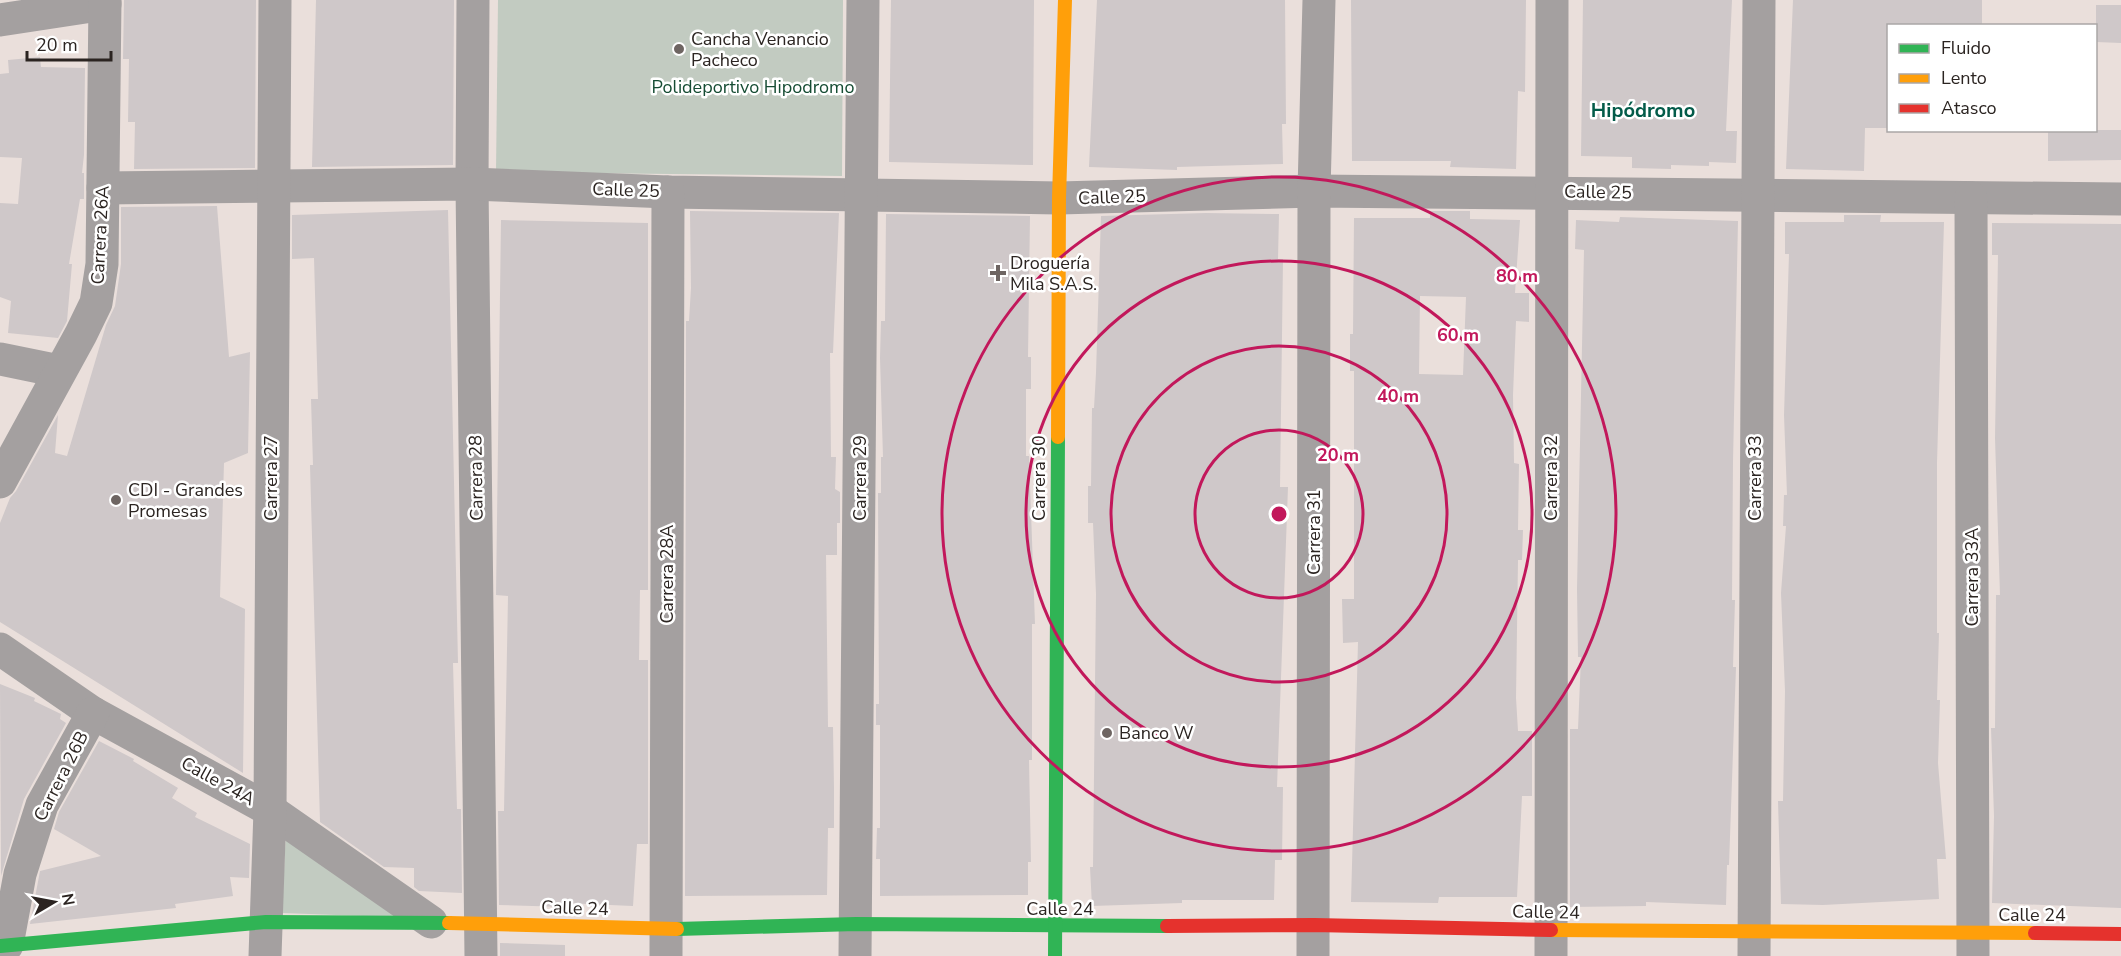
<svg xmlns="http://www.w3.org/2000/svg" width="2121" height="956" viewBox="0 0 2121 956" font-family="'Nunito Sans',sans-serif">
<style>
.green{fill:#c2cbc1}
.building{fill:#cfc8c9;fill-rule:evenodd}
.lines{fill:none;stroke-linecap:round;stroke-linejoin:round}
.street{stroke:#a4a0a0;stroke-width:33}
.fast{stroke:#30b455;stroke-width:14}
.slow{stroke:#ff9f0a;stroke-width:14}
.jam{stroke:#e5322d;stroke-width:14}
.ring{fill:none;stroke:#c2185b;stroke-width:3}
.poi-dot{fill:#6e6562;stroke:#fff;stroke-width:2}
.labels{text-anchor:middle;stroke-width:5;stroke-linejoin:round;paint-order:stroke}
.poi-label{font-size:18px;fill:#2b2421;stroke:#fff;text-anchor:start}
.park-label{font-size:18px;fill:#154c33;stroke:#fff}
.street-label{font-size:18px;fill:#2b2421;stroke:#fff}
.neighbourhood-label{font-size:20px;font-weight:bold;fill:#035b49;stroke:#fff}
.centre{fill:#c2185b;stroke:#fff;stroke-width:3}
.ring-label{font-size:18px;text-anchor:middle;font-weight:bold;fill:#c2185b;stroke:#fff;stroke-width:5;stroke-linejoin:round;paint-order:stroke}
</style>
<rect width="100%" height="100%" fill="#eadfdb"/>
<!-- green -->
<g class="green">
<polygon points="498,0 843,0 842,176 496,172"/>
<polygon points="286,830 418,918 282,913"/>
</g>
<!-- building -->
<g class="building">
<polygon points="124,0 256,0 255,168 134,169 135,122 128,122 129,59 123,59"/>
<polygon points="316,0 454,0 453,165 312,167"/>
<polygon points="891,0 1034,0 1033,165 889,162"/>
<polygon points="1097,0 1285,0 1286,124 1282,124 1283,164 1177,167 1177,170 1089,167"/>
<polygon points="1351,0 1526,0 1525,92 1518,91 1516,169 1450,167 1451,161 1352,161"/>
<polygon points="1583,0 1732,0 1726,131 1737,131 1736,163 1709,162 1709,166 1671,165 1671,169 1632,168 1632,157 1581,156"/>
<polygon points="1793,0 1982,0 1982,26 1888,26 1888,128 1865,128 1864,171 1786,169"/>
<polygon points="2096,5 2121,5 2121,43 2096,42"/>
<polygon points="40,57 41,67 85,68 84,155 82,173 84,173 84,199 80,199 69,264 72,264 67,321 58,338 8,333 11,301 0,297 0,203 18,204 22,158 0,157 0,74 9,73 8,60"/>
<polygon points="2048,130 2121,130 2121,160 2048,161"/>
<polygon points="217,206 229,357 250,352 248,453 224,463 220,597 245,609 243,773 0,622 0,523 10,498 16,491 58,415 55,453 67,456 106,325 115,306 121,264 121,207"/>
<polygon points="448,210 458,663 453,663 457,809 461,809 462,893 419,891 414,887 414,868 384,867 320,822 310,465 313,465 311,399 318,399 314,258 292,259 292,215"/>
<polygon points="690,211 839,213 833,353 830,353 831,457 836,457 835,489 840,492 840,523 837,523 837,555 826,555 828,727 833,727 834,788 834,828 828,828 827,895 685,896 686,321 689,321 691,288"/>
<path d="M 1430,211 L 1470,211 L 1470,219 L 1520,220 L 1515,293 L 1529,293 L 1529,322 L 1516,321 L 1513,395 L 1514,463 L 1519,464 L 1518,530 L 1523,530 L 1522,560 L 1518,560 L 1516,698 L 1518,731 L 1532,731 L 1532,796 L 1522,796 L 1517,897 L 1439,897 L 1438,903 L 1351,902 L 1358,642 L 1343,643 L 1342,599 L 1354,599 L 1354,371 L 1350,371 L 1350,334 L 1353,334 L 1354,218 L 1430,218 ZM 1420,296 L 1466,297 L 1463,375 L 1419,374 Z"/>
<polygon points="1206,213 1279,214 1278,259 1283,259 1280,487 1288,487 1277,787 1283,787 1282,860 1275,860 1274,900 1182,900 1182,903 1092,906 1090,867 1093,867 1096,594 1093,523 1088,523 1088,486 1091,486 1092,408 1094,408 1096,373 1101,216"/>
<polygon points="886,214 1030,216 1028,357 1031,357 1031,389 1026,389 1026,456 1029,456 1035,624 1032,624 1032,760 1029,760 1031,862 1028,862 1028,895 880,896 880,859 876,859 877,828 880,828 880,725 876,725 876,704 879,704 878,493 881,493 881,457 883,457 880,358 881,321 885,321"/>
<polygon points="1844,215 1881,215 1880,222 1944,222 1937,463 1937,633 1939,633 1937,700 1940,700 1938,763 1946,859 1937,859 1939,899 1823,905 1781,904 1778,801 1783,801 1785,691 1781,593 1786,526 1783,526 1784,495 1787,495 1784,415 1789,254 1785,254 1785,222 1844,222"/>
<polygon points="1620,217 1738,221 1733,462 1732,600 1735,600 1733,667 1736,667 1729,865 1727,865 1726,905 1646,902 1646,906 1570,907 1570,729 1578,729 1581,657 1578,657 1577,589 1584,250 1575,249 1576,220 1619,222"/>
<polygon points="501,220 648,223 648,590 640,590 639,660 648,660 648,844 637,844 633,906 565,903 565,907 499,905 498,811 504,811 508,596 496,595"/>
<polygon points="1992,223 2121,224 2121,908 1992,903 1994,816 1991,728 1995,728 1996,595 2000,595 1995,438 1998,255 1992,255"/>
<polygon points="0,684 35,698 34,701 61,714 60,719 66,723 24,799 1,876"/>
<polygon points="99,741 134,759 133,761 178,788 172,798 197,813 195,817 250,844 249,878 230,877 233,896 175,904 176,908 30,924 40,871 101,856 54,829 59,812"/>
<polygon points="500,943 565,945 565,956 500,956"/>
</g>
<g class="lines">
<!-- street -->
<g class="street">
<polyline points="473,0 472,184 481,956"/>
<polyline points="0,20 105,4"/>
<polyline points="103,188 472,184 668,192 1059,198 1314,191 2121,199"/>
<polyline points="1971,198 1973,956"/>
<polyline points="0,359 59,371"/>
<polyline points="0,482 81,334 96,303 102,264 105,0"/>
<polyline points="0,649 93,713 270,810 431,922"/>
<polyline points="7,945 20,874 42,805 93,713"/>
<polyline points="265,956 270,810 275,0"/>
<polyline points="666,956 668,192"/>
<polyline points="855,956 863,0"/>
<polyline points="1313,956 1314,191 1319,0"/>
<polyline points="1551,956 1552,0"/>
<polyline points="1754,956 1759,0"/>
</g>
<!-- fast -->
<g class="fast">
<polyline points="677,929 856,924 1167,926"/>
<polyline points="0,946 266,922 449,923"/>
<polyline points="1055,956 1058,437"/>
</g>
<!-- slow -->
<g class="slow">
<polyline points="1058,437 1059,198 1065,0"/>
<polyline points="449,923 677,929"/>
<polyline points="1551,930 2035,933"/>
</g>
<!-- jam -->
<g class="jam">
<polyline points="1167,926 1314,925 1551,930"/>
<polyline points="2035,933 2121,934"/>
</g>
</g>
<!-- distance rings -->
<g class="ring">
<circle cx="1279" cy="514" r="84"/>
<circle cx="1279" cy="514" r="168"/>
<circle cx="1279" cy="514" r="253"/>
<circle cx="1279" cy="514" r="337"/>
</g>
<!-- markers -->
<g class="poi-dot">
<circle cx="679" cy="49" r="6"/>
<path d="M995 264h6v6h6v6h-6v6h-6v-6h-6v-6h6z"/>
<circle cx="116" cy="500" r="6"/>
<circle cx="1107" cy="733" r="6"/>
</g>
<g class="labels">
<!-- poi labels -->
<g class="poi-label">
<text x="691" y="45">Cancha Venancio<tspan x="691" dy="21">Pacheco</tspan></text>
<text x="1010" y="269">Droguería<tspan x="1010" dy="21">Mila S.A.S.</tspan></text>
<text x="128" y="496">CDI - Grandes<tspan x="128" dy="21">Promesas</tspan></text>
<text x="1119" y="739">Banco W</text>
</g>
<!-- park labels -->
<g class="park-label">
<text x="753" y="93">Polideportivo Hipodromo</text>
</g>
<!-- street labels -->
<g class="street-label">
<text transform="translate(626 190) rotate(2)" y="6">Calle 25</text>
<text transform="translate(1598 192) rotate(1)" y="6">Calle 25</text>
<text transform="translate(1112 197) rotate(-2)" y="6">Calle 25</text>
<text transform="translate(100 235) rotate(-87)" y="6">Carrera 26A</text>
<text transform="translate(271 478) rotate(-90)" y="6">Carrera 27</text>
<text transform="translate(476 478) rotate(-91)" y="6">Carrera 28</text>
<text transform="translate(860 478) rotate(-90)" y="6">Carrera 29</text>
<text transform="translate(1039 478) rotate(-90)" y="6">Carrera 30</text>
<text transform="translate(1551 478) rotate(-90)" y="6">Carrera 32</text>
<text transform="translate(1755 478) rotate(-90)" y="6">Carrera 33</text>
<text transform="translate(1314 532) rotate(-90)" y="6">Carrera 31</text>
<text transform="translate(667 574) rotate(-90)" y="6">Carrera 28A</text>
<text transform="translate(1972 577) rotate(-90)" y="6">Carrera 33A</text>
<text transform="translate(61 776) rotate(-63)" y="6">Carrera 26B</text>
<text transform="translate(218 781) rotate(29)" y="6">Calle 24A</text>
<text transform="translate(575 908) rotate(2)" y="6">Calle 24</text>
<text x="1060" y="915">Calle 24</text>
<text transform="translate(1546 912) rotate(1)" y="6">Calle 24</text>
<text x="2032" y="921">Calle 24</text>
</g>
<!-- neighbourhood labels -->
<g class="neighbourhood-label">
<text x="1643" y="117">Hipódromo</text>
</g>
</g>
<circle cx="1279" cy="514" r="9" class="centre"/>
<g class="ring-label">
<text x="1517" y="282">80 m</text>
<text x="1458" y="341">60 m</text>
<text x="1398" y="402">40 m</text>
<text x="1338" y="461">20 m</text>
</g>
<!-- legend -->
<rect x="1887" y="24" width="210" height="108" fill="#ffffff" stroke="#aaa7a6" stroke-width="1.5"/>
<rect x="1899" y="44" width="30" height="9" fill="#30b455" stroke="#aaa7a6" stroke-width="1.5"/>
<text x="1941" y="54" font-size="18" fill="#2b2421">Fluido</text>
<rect x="1899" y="74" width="30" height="9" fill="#ff9f0a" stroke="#aaa7a6" stroke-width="1.5"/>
<text x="1941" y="84" font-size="18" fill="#2b2421">Lento</text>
<rect x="1899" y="104" width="30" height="9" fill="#e5322d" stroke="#aaa7a6" stroke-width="1.5"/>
<text x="1941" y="114" font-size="18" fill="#2b2421">Atasco</text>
<!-- north arrow -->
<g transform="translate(54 902) rotate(80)" stroke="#ffffff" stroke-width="4.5" paint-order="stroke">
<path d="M0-4.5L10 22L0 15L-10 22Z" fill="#2b2421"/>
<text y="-9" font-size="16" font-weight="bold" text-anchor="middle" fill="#2b2421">N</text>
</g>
<!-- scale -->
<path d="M27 51v9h84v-9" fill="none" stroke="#2b2421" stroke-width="3"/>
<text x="36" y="51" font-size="18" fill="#2b2421" stroke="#ffffff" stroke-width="4.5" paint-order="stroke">20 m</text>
</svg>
